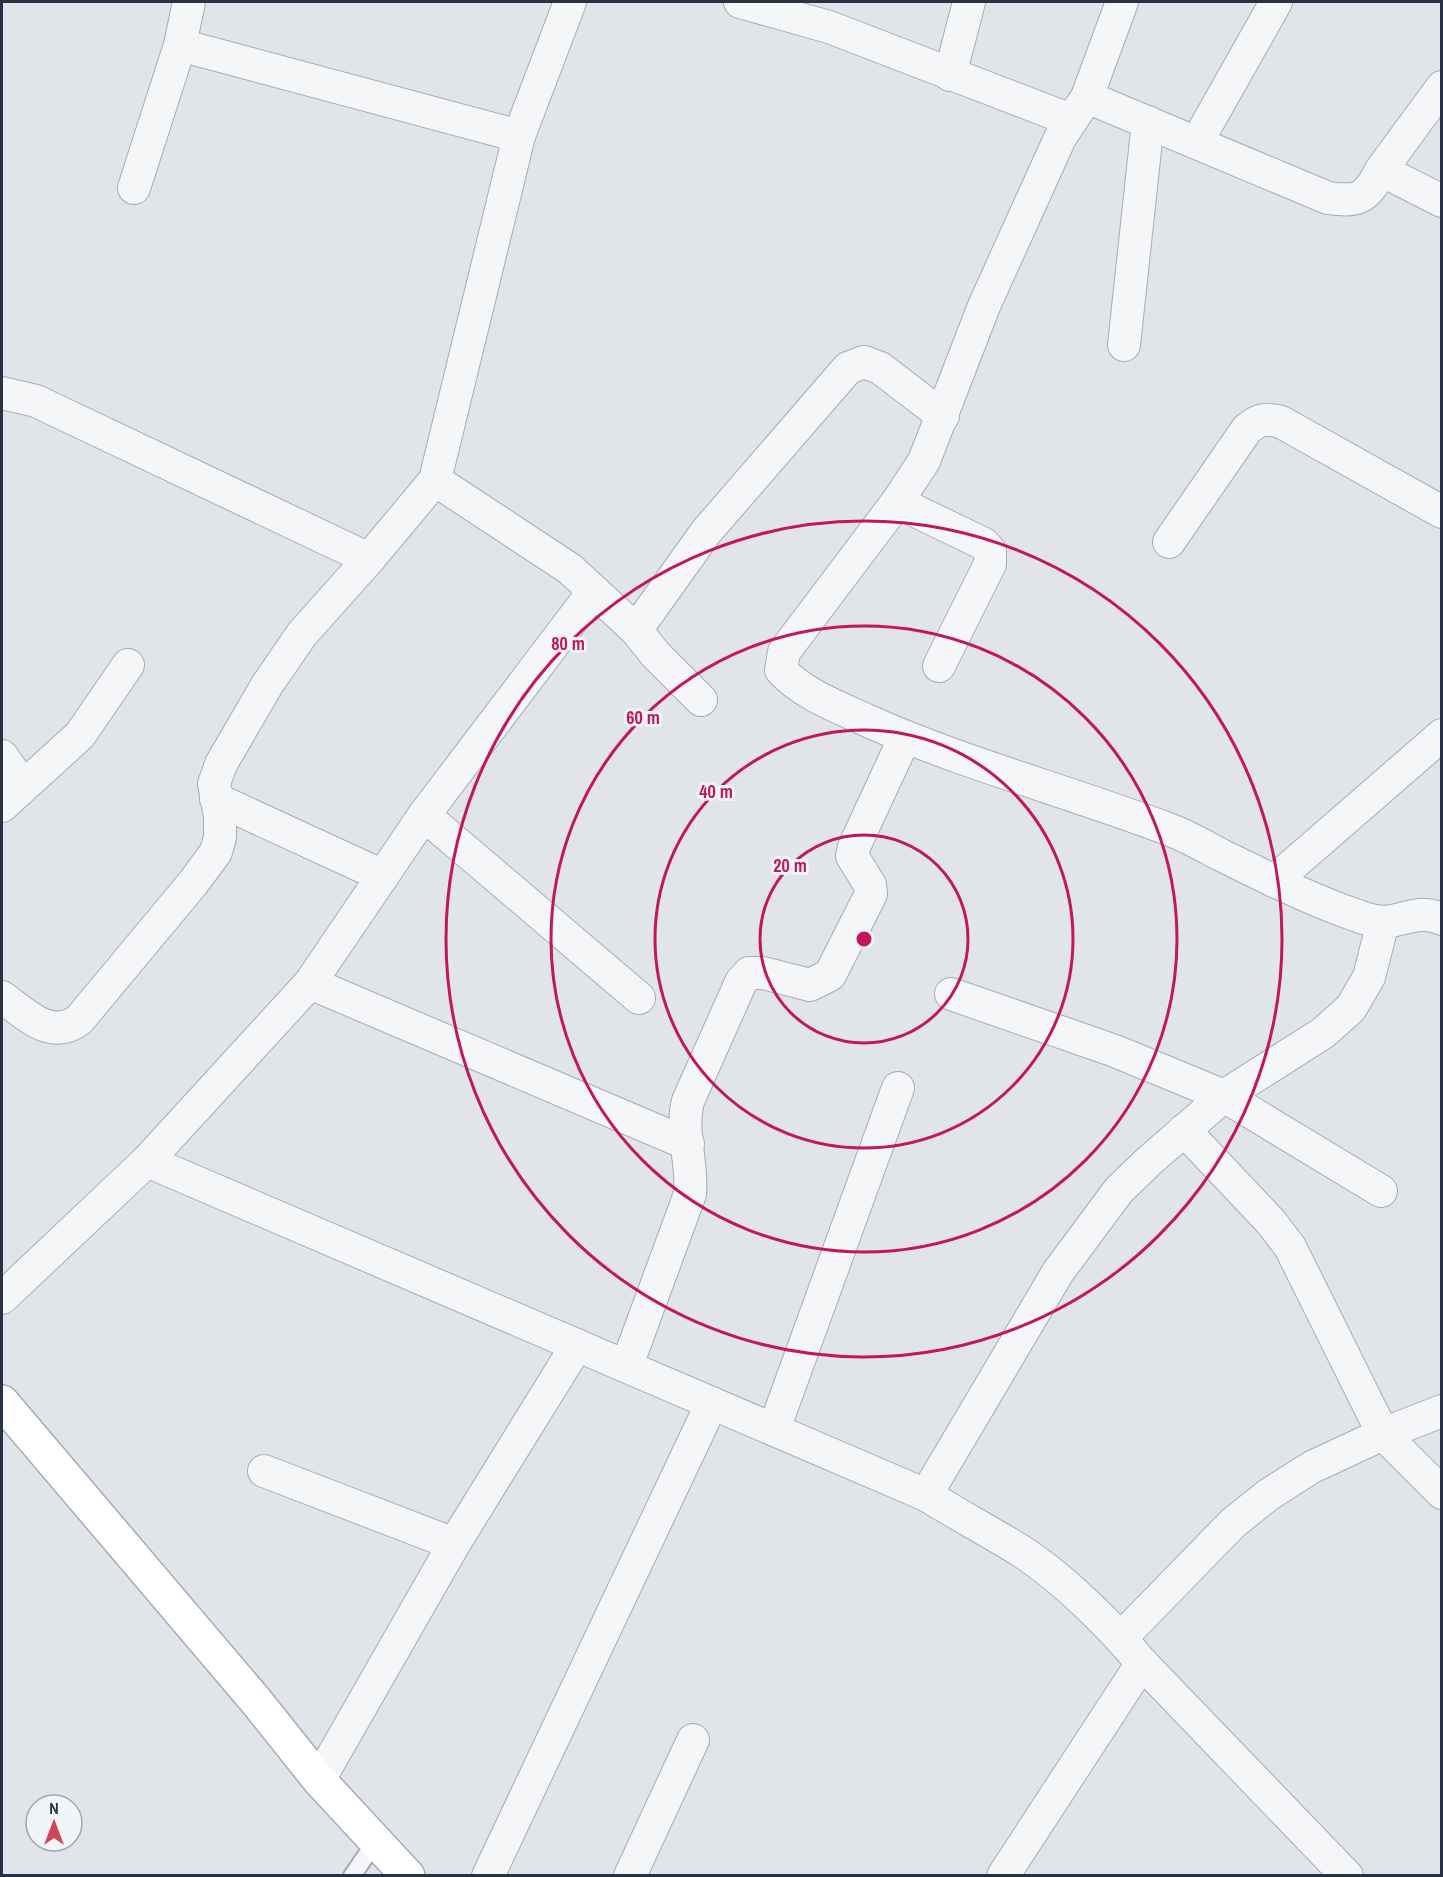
<svg xmlns="http://www.w3.org/2000/svg" width="1443" height="1877" viewBox="0 0 1443 1877" font-family="'Archivo Narrow',sans-serif">
<style>
.lines{fill:none;stroke-linecap:round;stroke-linejoin:round}
.service-casing{stroke:#a6acb5;stroke-width:20}
.minor-casing{stroke:#a6acb5;stroke-width:34}
.secondary-casing{stroke:#a6acb5;stroke-width:36}
.service{stroke:#f4f6f8;stroke-width:16}
.minor{stroke:#f4f6f8;stroke-width:32}
.secondary{stroke:#fff;stroke-width:33}
.ring{fill:none;stroke:#c2185b;stroke-width:3}
.centre{fill:#c2185b;stroke:#f1f4f8;stroke-width:3}
.ring-label{font-size:18px;text-anchor:middle;font-weight:bold;fill:#c2185b;stroke:#f1f4f8;stroke-width:6;stroke-linejoin:round;paint-order:stroke}
</style>
<rect width="100%" height="100%" fill="#e1e5ea"/>
<g class="lines">
<!-- service casing -->
<g class="service-casing">
<polyline id="service" points="352,1876 376,1841"/>
</g>
<!-- minor casing -->
<g class="minor-casing">
<g id="minor">
<polyline points="740,2 829,27 1071,120"/>
<path d="M 1122,2 L 1087,97 L 1060,138 L 984,306 L 924,461 L 897,502 L 784,652 L 781,670 C 803,694 836,706 866,720 C 964,764 1068,791 1168,829 C 1187,836 1204,846 1221,855 C 1266,877 1311,900 1358,916 C 1365,919 1377,922 1384,922 C 1407,920 1418,909 1442,919"/>
<polyline points="180,45 519,136"/>
<polyline points="950,75 969,2"/>
<path d="M 1087,97 L 1328,198 C 1359,202 1366,199 1381,170 L 1442,87"/>
<polyline points="1197,142 1276,2"/>
<polyline points="1381,170 1442,201"/>
<polyline points="134,188 180,45 189,2"/>
<polyline points="1124,345 1148,122"/>
<polyline points="2,393 36,401 369,559"/>
<polyline points="435,480 570,569 636,630 655,654 701,700"/>
<polyline points="897,502 984,544 990,551 990,564 939,666"/>
<path d="M 1169,542 L 1247,429 C 1259,419 1266,418 1281,422 L 1442,512"/>
<polyline points="636,630 706,532 848,368 864,362 880,368 943,416"/>
<polyline points="2,756 23,786"/>
<polyline points="216,799 383,876"/>
<polyline points="2,806 80,735 128,665"/>
<polyline points="424,815 639,998"/>
<polyline points="1274,881 1442,735"/>
<polyline points="310,983 688,1144"/>
<polyline points="951,994 1115,1051 1224,1096 1381,1191"/>
<path d="M 2,997 C 26,1014 50,1041 79,1020 L 193,883 L 216,852 L 220,837 L 220,816 L 214,784 L 221,764 L 267,685 L 302,634 L 369,559 L 435,480 L 519,136 L 570,2"/>
<polyline points="1184,1130 1271,1222 1290,1247 1383,1434 1442,1493"/>
<path d="M 147,1161 L 926,1495 C 957,1514 990,1532 1021,1551 C 1064,1579 1109,1624 1142,1663 L 1347,1876"/>
<polyline points="2,1298 147,1161 310,983 424,815 594,591"/>
<path d="M 627,1365 L 690,1194 C 693,1163 680,1131 688,1101 L 741,982 L 749,973 L 763,973 L 810,985 L 830,975 L 871,894 L 870,885 L 852,856 L 854,847 L 905,737"/>
<polyline points="774,1429 898,1088"/>
<polyline points="264,1471 454,1544"/>
<polyline points="926,1495 1058,1272 1119,1190 1148,1162 1224,1096 1323,1033 1351,1008 1369,977 1383,922"/>
<polyline points="1121,1638 1233,1523 1268,1495 1312,1467 1383,1434 1442,1411"/>
<polyline points="319,1780 454,1544 577,1345"/>
<polyline points="488,1876 712,1403"/>
<polyline points="630,1876 693,1740"/>
<polyline points="1003,1876 1142,1663"/>
</g>
</g>
<!-- secondary casing -->
<g class="secondary-casing">
<polyline id="secondary" points="2,1402 256,1701 319,1780 408,1876"/>
</g>
<!-- service -->
<use href="#service" class="service"/>
<!-- minor -->
<use href="#minor" class="minor"/>
<!-- secondary -->
<use href="#secondary" class="secondary"/>
</g>
<!-- distance rings -->
<g class="ring">
<circle cx="864" cy="939" r="104"/>
<circle cx="864" cy="939" r="209"/>
<circle cx="864" cy="939" r="313"/>
<circle cx="864" cy="939" r="418"/>
</g>
<circle cx="864" cy="939" r="9" class="centre"/>
<g class="ring-label">
<text x="568" y="650">80 m</text>
<text x="643" y="724">60 m</text>
<text x="716" y="798">40 m</text>
<text x="790" y="872">20 m</text>
</g>
<!-- border -->
<rect width="1443" height="1877" fill="none" stroke="#293243" stroke-width="6"/>
<!-- north arrow -->
<g transform="translate(54 1823)"><circle r="28" fill="#f1f4f8" stroke="#a1a6b0" stroke-width="1.5"/>
<path d="M0-4.5L10 22L0 15L-10 22Z" fill="#d14558"/>
<text y="-9" font-size="16" font-weight="bold" text-anchor="middle" fill="#293243">N</text>
</g>
</svg>
